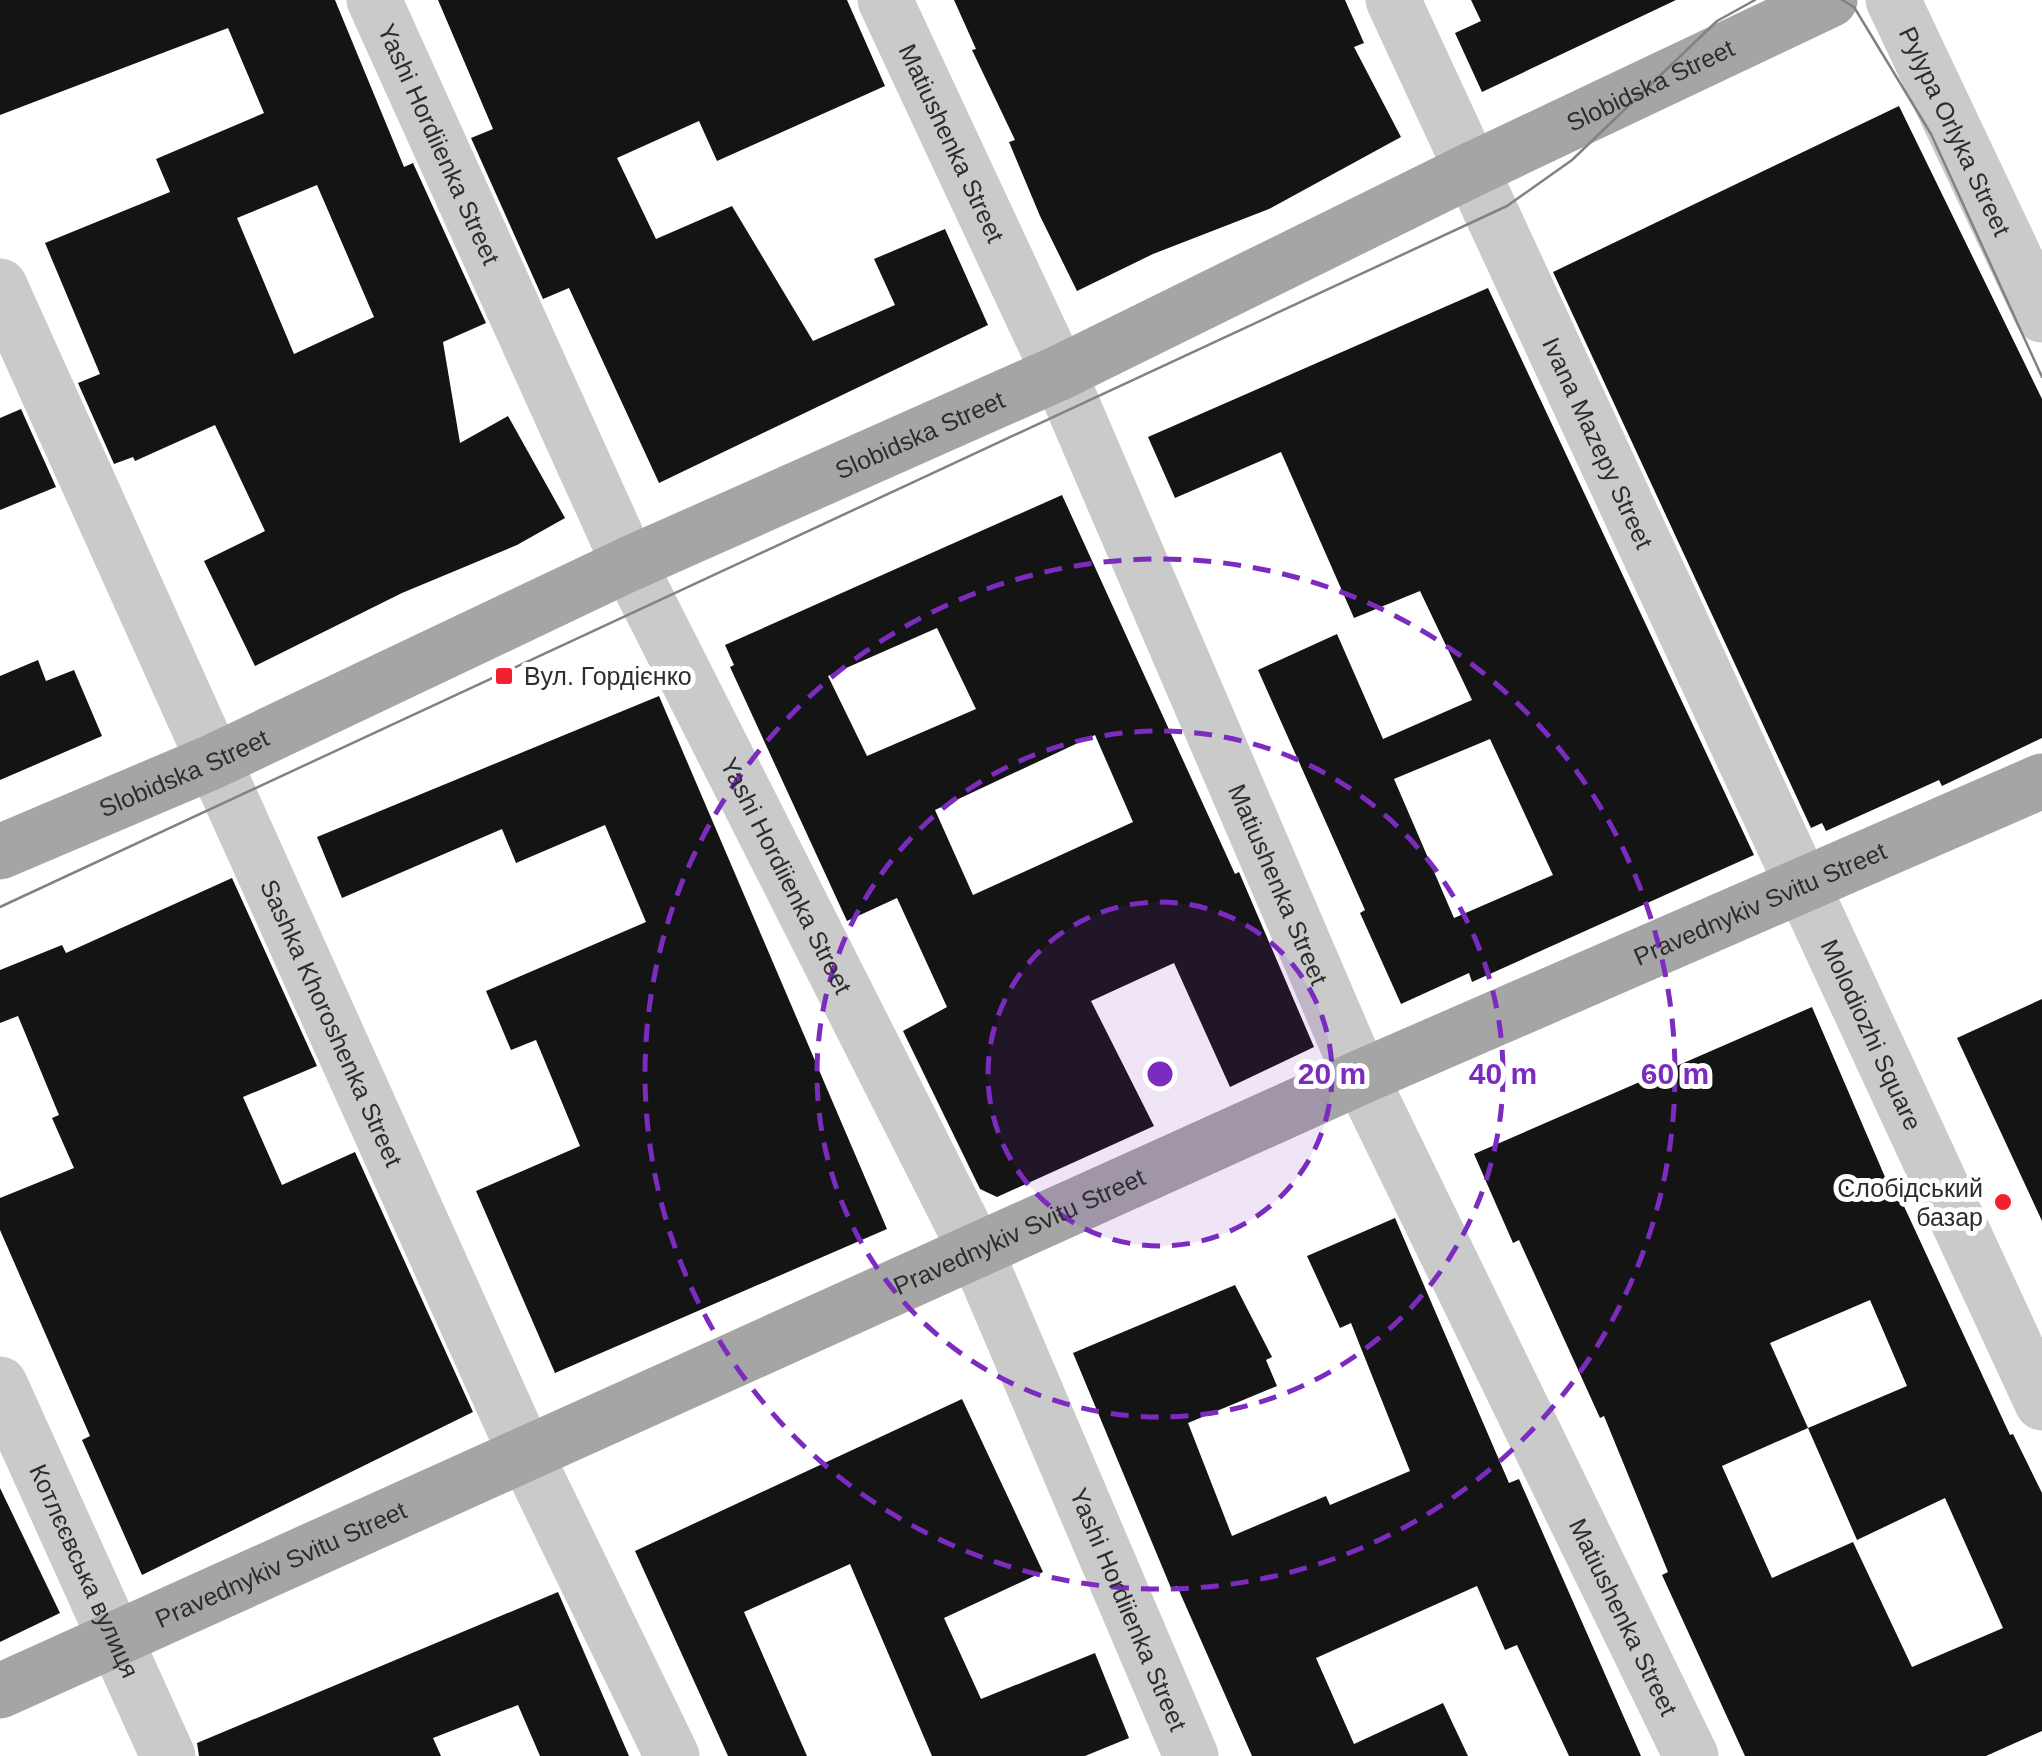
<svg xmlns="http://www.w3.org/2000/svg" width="2042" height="1756" viewBox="0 0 2042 1756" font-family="Arial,sans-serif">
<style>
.building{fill:#141414;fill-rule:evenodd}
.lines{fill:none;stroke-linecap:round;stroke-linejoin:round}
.minor{stroke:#cacaca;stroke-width:55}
.major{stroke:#a5a5a5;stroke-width:55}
.tram{stroke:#828282;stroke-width:2.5}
.ring{fill:none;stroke:#7b2cbf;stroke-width:5;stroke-dasharray:18 12}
.poi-dot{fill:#f32130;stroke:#fff;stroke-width:4}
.labels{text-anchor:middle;stroke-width:10;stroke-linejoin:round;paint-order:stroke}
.street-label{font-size:25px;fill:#2d2d2d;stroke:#fff}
.poi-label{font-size:25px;fill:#2d2d2d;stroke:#fff;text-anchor:start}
.centre{fill:#7b2cbf;stroke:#fff;stroke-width:5}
.ring-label{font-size:30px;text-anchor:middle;font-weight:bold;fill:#7b2cbf;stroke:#fff;stroke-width:10;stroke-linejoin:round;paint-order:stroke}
</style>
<rect width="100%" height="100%" fill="#fff"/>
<!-- building -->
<g class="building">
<path d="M 0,0 L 335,0 L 404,167 L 413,163 L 486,323 L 443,342 L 460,443 L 508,416 L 565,518 L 517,545 L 402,593 L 255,666 L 204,561 L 265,531 L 215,425 L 135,461 L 133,457 L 114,464 L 78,383 L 100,374 L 45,243 L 170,192 L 156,159 L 264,113 L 228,28 L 0,115 ZM 317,185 L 374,317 L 294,354 L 237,218 Z"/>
<polygon points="438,0 847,0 885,86 717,161 699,121 617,158 656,239 732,206 813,341 895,305 874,259 945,229 988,325 659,483 569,288 543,299 471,138 493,129"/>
<polygon points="954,0 1345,0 1364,43 1354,47 1401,137 1269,209 1153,254 1077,291 1040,216 1009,142 1015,140 972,50 976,49"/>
<polygon points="1471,0 1676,0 1482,92 1455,33 1481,21"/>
<polygon points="1899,106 2042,399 2042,738 1942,786 1939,780 1826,831 1822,823 1811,828 1553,272"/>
<path d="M 1488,288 L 1754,855 L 1472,982 L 1469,973 L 1401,1004 L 1360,913 L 1365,910 L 1258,670 L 1337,634 L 1383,739 L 1472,700 L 1420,591 L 1354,618 L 1281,452 L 1175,498 L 1148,437 ZM 1490,739 L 1553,875 L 1454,918 L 1394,779 Z"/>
<polygon points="21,409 56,487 0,510 0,418"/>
<path d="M 1062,495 L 1235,874 L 1239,872 L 1314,1047 L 1230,1087 L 1174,963 L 1091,1001 L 1154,1126 L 997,1197 L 980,1189 L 903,1031 L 947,1007 L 897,898 L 847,921 L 730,667 L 734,665 L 725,645 ZM 937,628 L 976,709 L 867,756 L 828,676 ZM 1095,735 L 1133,822 L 973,895 L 935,810 Z"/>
<polygon points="38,660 46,681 74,670 102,736 0,780 0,676"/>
<polygon points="659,696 887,1229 555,1373 476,1191 580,1146 536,1040 511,1050 486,991 646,922 605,825 516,863 502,829 342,898 317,837"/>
<polygon points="232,878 317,1066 243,1097 282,1185 355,1152 473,1412 142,1575 82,1440 90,1436 0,1230 0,1198 74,1168 52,1118 59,1115 18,1016 0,1023 0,970 62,945 66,953"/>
<polygon points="2042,999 2042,1221 1957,1038"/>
<path d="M 1812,1007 L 1891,1191 L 1896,1189 L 2010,1435 L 2013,1434 L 2042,1493 L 2042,1731 L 1986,1756 L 1745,1756 L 1662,1575 L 1668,1572 L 1604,1416 L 1600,1418 L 1519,1240 L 1513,1243 L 1474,1154 ZM 1870,1300 L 1907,1386 L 1808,1428 L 1770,1343 ZM 1808,1428 L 1857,1540 L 1945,1498 L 2003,1628 L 1912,1667 L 1853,1542 L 1772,1578 L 1722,1466 Z"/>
<polygon points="1395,1218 1509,1483 1519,1479 1641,1756 1569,1756 1517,1645 1505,1650 1477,1586 1316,1658 1354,1744 1443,1703 1468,1756 1252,1756 1177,1586 1171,1588 1073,1353 1235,1285 1272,1357 1266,1360 1277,1386 1188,1423 1232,1536 1326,1496 1330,1505 1410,1471 1351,1323 1340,1328 1307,1256"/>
<polygon points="962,1399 1043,1572 944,1618 981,1699 1095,1653 1129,1738 1085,1756 932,1756 850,1564 744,1612 807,1756 728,1756 635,1551"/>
<polygon points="0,1488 60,1613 0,1642"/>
<polygon points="558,1592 629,1756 540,1756 518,1705 433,1738 441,1756 199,1756 197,1743"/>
</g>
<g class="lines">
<!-- minor -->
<g class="minor">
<path id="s1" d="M 374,0 L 629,564 L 976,1251 L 1191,1756"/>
<path id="s2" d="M 885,0 L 1059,373 L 1361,1077 L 1691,1756"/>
<path id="s3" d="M 1393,0 L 2042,1403"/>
<path id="s4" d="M 1893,0 L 2042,315"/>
<path id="s5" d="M 0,286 L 527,1457 L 672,1756"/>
<path id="s6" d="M 0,1384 L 168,1756"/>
</g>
<!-- major -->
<g class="major">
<path id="s7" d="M 0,852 L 212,762 L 629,564 L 1059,373 L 1471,170 L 1830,0"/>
<path id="s8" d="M 0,1691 L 1361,1077 L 2042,781"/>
</g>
<!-- tram -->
<g class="tram">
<polyline points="1842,0 1854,7 1931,134 2042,377"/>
<polyline points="0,907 1507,206 1572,160 1717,21 1755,0"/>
</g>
</g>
<!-- distance rings -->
<circle cx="1160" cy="1074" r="172" fill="#7b2cbf" fill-opacity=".12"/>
<g class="ring">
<circle cx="1160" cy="1074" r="172"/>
<circle cx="1160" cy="1074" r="343"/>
<circle cx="1160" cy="1074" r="515"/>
</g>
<!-- markers -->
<g class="poi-dot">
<rect x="494" y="666" width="20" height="20" rx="5"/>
<circle cx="2003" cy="1202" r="10"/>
</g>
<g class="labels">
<!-- street labels -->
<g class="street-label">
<text dy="9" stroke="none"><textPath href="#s7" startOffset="1820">Slobidska Street</textPath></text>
<text dy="9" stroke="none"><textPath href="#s4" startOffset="145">Pylypa Orlyka Street</textPath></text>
<text dy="9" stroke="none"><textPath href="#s2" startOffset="158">Matiushenka Street</textPath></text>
<text dy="9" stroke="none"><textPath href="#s1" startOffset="158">Yashi Hordiienka Street</textPath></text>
<text dy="9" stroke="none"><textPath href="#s7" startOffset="1010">Slobidska Street</textPath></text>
<text dy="9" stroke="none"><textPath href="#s3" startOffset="488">Ivana Mazepy Street</textPath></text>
<text dy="9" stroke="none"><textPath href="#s7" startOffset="200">Slobidska Street</textPath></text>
<text dy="9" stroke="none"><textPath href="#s1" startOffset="968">Yashi Hordiienka Street</textPath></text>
<text dy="9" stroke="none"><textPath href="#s2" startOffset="968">Matiushenka Street</textPath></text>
<text dy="9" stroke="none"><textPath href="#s8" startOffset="1928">Pravednykiv Svitu Street</textPath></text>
<text dy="9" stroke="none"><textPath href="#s5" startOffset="808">Sashka Khoroshenka Street</textPath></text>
<text dy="9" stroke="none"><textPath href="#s3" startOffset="1140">Molodiozhi Square</textPath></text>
<text dy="9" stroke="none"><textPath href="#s8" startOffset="1118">Pravednykiv Svitu Street</textPath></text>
<text dy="9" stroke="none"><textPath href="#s8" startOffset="308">Pravednykiv Svitu Street</textPath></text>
<text dy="9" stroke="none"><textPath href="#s6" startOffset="205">Котлєєвська вулиця</textPath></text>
<text dy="9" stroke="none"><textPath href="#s1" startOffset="1778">Yashi Hordiienka Street</textPath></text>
<text dy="9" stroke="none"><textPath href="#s2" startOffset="1778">Matiushenka Street</textPath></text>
</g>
<!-- poi labels -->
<g class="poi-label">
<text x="524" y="685">Вул. Гордієнко</text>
<text x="1983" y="1197" text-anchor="end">Слобідський<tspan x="1983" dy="29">базар</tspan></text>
</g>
</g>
<circle cx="1160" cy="1074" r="15" class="centre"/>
<g class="ring-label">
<text x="1332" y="1084">20 m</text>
<text x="1503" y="1084">40 m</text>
<text x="1675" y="1084">60 m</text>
</g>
</svg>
